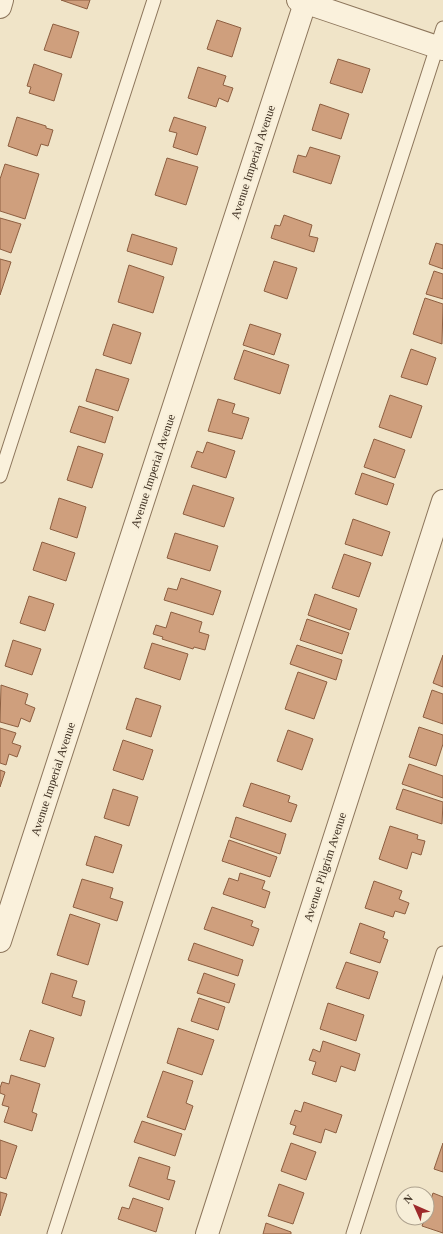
<svg xmlns="http://www.w3.org/2000/svg" width="443" height="1234" viewBox="0 0 443 1234" font-family="'Times New Roman',serif">
<style>
.building{fill:#cf9f7d;stroke:#8d5f41}
.lines{fill:none;stroke-linecap:round;stroke-linejoin:round}
.service-casing{stroke:#8d765c;stroke-width:15}
.minor-casing{stroke:#8d765c;stroke-width:24}
.tertiary-casing{stroke:#8d765c;stroke-width:24}
.service{stroke:#faf1dc;stroke-width:13}
.minor{stroke:#faf1dc;stroke-width:22}
.tertiary{stroke:#faf1dc;stroke-width:22}
.labels{text-anchor:middle;stroke-width:4;stroke-linejoin:round;paint-order:stroke}
.street-label{font-size:12px;fill:#3d2e20;stroke:#f7eed8}
</style>
<rect width="100%" height="100%" fill="#f0e4c8"/>
<!-- building -->
<g class="building">
<polygon points="61,0 90,0 87,9"/>
<polygon points="217,20 241,28 232,57 207,49"/>
<polygon points="53,24 79,32 71,58 44,50"/>
<polygon points="338,59 370,69 362,93 330,83"/>
<polygon points="34,64 62,74 54,101 29,93 31,87 27,86"/>
<polygon points="198,67 226,76 223,85 233,88 228,102 219,98 216,107 188,98"/>
<polygon points="320,104 349,114 341,139 312,130"/>
<polygon points="17,117 46,126 46,128 53,130 48,146 41,144 37,156 8,146"/>
<polygon points="174,117 206,127 197,155 173,147 177,133 169,131"/>
<polygon points="310,147 340,156 331,184 293,172 298,155 306,157"/>
<polygon points="167,158 198,167 186,205 155,195"/>
<polygon points="5,164 39,174 25,219 0,211 0,179"/>
<polygon points="284,215 312,225 309,236 318,238 314,252 271,238 275,225 280,226"/>
<polygon points="0,218 21,224 11,253 0,249"/>
<polygon points="132,234 177,248 172,265 127,251"/>
<polygon points="436,243 443,245 443,269 429,264"/>
<polygon points="0,259 11,262 0,295"/>
<polygon points="274,261 297,268 287,299 264,291"/>
<polygon points="129,265 164,277 153,313 118,302"/>
<polygon points="434,271 443,274 443,299 426,294"/>
<polygon points="425,298 443,304 442,344 413,334"/>
<polygon points="113,324 141,333 131,364 103,355"/>
<polygon points="250,324 281,334 274,355 243,345"/>
<polygon points="411,349 436,358 427,385 401,377"/>
<polygon points="244,350 289,365 280,394 234,379"/>
<polygon points="96,369 129,379 118,411 86,401"/>
<polygon points="390,395 422,406 411,438 379,427"/>
<polygon points="218,399 235,404 232,413 249,418 242,439 208,431"/>
<polygon points="79,406 113,417 105,443 70,432"/>
<polygon points="374,439 405,450 395,478 364,467"/>
<polygon points="207,442 235,451 226,478 191,467 197,451 203,453"/>
<polygon points="78,446 103,454 92,488 67,480"/>
<polygon points="362,473 394,484 387,505 355,494"/>
<polygon points="193,485 234,498 224,527 183,514"/>
<polygon points="59,498 86,507 77,538 50,529"/>
<polygon points="353,519 390,532 382,556 345,544"/>
<polygon points="175,533 218,546 210,571 167,558"/>
<polygon points="42,542 75,553 66,581 33,570"/>
<polygon points="344,554 371,563 359,597 332,588"/>
<polygon points="181,578 221,591 213,615 164,600 168,588 177,590"/>
<polygon points="315,594 357,609 350,630 308,615"/>
<polygon points="29,596 54,604 45,631 20,623"/>
<polygon points="171,612 202,622 199,632 209,635 205,650 194,647 193,649 162,639 163,637 153,634 156,625 166,628"/>
<polygon points="307,619 349,633 342,654 300,640"/>
<polygon points="13,640 41,649 32,675 5,666"/>
<polygon points="152,643 188,654 180,680 144,668"/>
<polygon points="297,645 342,660 336,680 290,664"/>
<polygon points="443,655 443,687 433,683"/>
<polygon points="298,672 327,682 314,719 285,709"/>
<polygon points="1,685 28,694 25,704 35,708 30,722 21,718 18,727 0,722"/>
<polygon points="432,690 443,694 443,724 423,717"/>
<polygon points="136,698 161,706 151,737 126,729"/>
<polygon points="419,727 443,735 443,744 436,766 409,757"/>
<polygon points="0,728 16,733 12,743 21,746 17,757 9,754 6,765 0,763"/>
<polygon points="288,730 313,739 302,770 277,761"/>
<polygon points="123,740 153,750 143,780 113,770"/>
<polygon points="409,764 443,776 443,798 402,784"/>
<polygon points="0,770 5,772 0,787"/>
<polygon points="251,783 290,796 288,802 297,805 291,822 243,806"/>
<polygon points="113,789 138,797 129,826 104,818"/>
<polygon points="403,789 443,802 442,824 396,809"/>
<polygon points="236,817 286,834 280,854 230,837"/>
<polygon points="390,826 418,835 417,839 425,841 421,855 412,852 407,869 379,859"/>
<polygon points="95,836 122,845 113,873 86,865"/>
<polygon points="229,840 277,857 270,877 222,861"/>
<polygon points="240,873 265,881 262,889 270,892 265,908 223,894 229,878 238,881"/>
<polygon points="82,879 113,888 110,898 123,902 117,921 73,907"/>
<polygon points="374,881 402,891 399,899 409,903 405,914 395,911 393,917 365,908"/>
<polygon points="212,907 253,921 251,926 259,929 253,946 204,929"/>
<polygon points="70,914 100,924 88,965 57,955"/>
<polygon points="360,923 385,932 383,938 388,940 380,963 350,953"/>
<polygon points="194,943 243,960 238,976 188,960"/>
<polygon points="346,962 378,972 369,999 336,988"/>
<polygon points="51,973 77,981 72,997 85,1001 81,1016 42,1003"/>
<polygon points="204,973 235,984 229,1003 197,993"/>
<polygon points="199,998 225,1007 218,1030 191,1021"/>
<polygon points="328,1003 364,1015 356,1041 320,1029"/>
<polygon points="178,1028 214,1040 202,1075 167,1063"/>
<polygon points="30,1030 54,1038 45,1067 20,1060"/>
<polygon points="323,1041 360,1054 355,1071 341,1066 336,1082 312,1074 316,1062 309,1060 313,1049 320,1052"/>
<polygon points="163,1071 193,1081 186,1103 193,1106 185,1130 147,1117"/>
<polygon points="11,1075 40,1084 32,1112 37,1114 32,1131 4,1122 9,1107 2,1105 5,1095 0,1093 0,1088 2,1082 9,1084"/>
<polygon points="304,1102 342,1115 336,1133 325,1129 321,1143 293,1134 296,1126 290,1124 295,1110 301,1112"/>
<polygon points="142,1121 182,1134 175,1156 134,1142"/>
<polygon points="0,1140 17,1146 6,1179 0,1177"/>
<polygon points="291,1143 316,1152 306,1180 281,1171"/>
<polygon points="443,1143 443,1172 434,1169"/>
<polygon points="139,1157 170,1167 167,1179 175,1181 169,1200 129,1186"/>
<polygon points="279,1184 304,1193 293,1224 268,1216"/>
<polygon points="0,1192 7,1194 0,1216"/>
<polygon points="433,1193 443,1197 443,1233 422,1226 425,1218 427,1218 427,1211"/>
<polygon points="133,1198 163,1208 156,1232 118,1219 122,1207 129,1209"/>
<polygon points="266,1223 291,1232 291,1234 263,1234"/>
</g>
<g class="lines">
<!-- service casing -->
<g class="service-casing">
<g id="service">
<polyline points="0,476 154,0"/>
<polyline points="54,1234 443,28"/>
<polyline points="353,1234 443,953"/>
</g>
</g>
<!-- minor casing -->
<g class="minor-casing">
<g id="minor">
<polyline points="0,7 2,0"/>
<polyline points="0,941 306,0"/>
<polyline points="207,1234 443,501"/>
</g>
</g>
<!-- tertiary casing -->
<g class="tertiary-casing">
<polyline id="tertiary" points="298,0 443,49"/>
</g>
<!-- service -->
<use href="#service" class="service"/>
<!-- minor -->
<use href="#minor" class="minor"/>
<!-- tertiary -->
<use href="#tertiary" class="tertiary"/>
</g>
<g class="labels">
<!-- street labels -->
<g class="street-label">
<text transform="translate(253 162) rotate(-72)" y="4">Avenue Imperial Avenue</text>
<text transform="translate(153 471) rotate(-72)" y="4">Avenue Imperial Avenue</text>
<text transform="translate(53 779) rotate(-72)" y="4">Avenue Imperial Avenue</text>
<text transform="translate(325 867) rotate(-72)" y="4">Avenue Pilgrim Avenue</text>
</g>
</g>
<!-- north arrow -->
<g transform="translate(415 1206) rotate(315)"><circle r="19" fill="#f7eed8" stroke="#ada18e"/>
<path d="M0-3L7 15L0 10L-7 15Z" fill="#9e2a2b"/>
<text y="-6" font-size="11" font-weight="bold" text-anchor="middle" fill="#3d2e20">N</text>
</g>
</svg>
